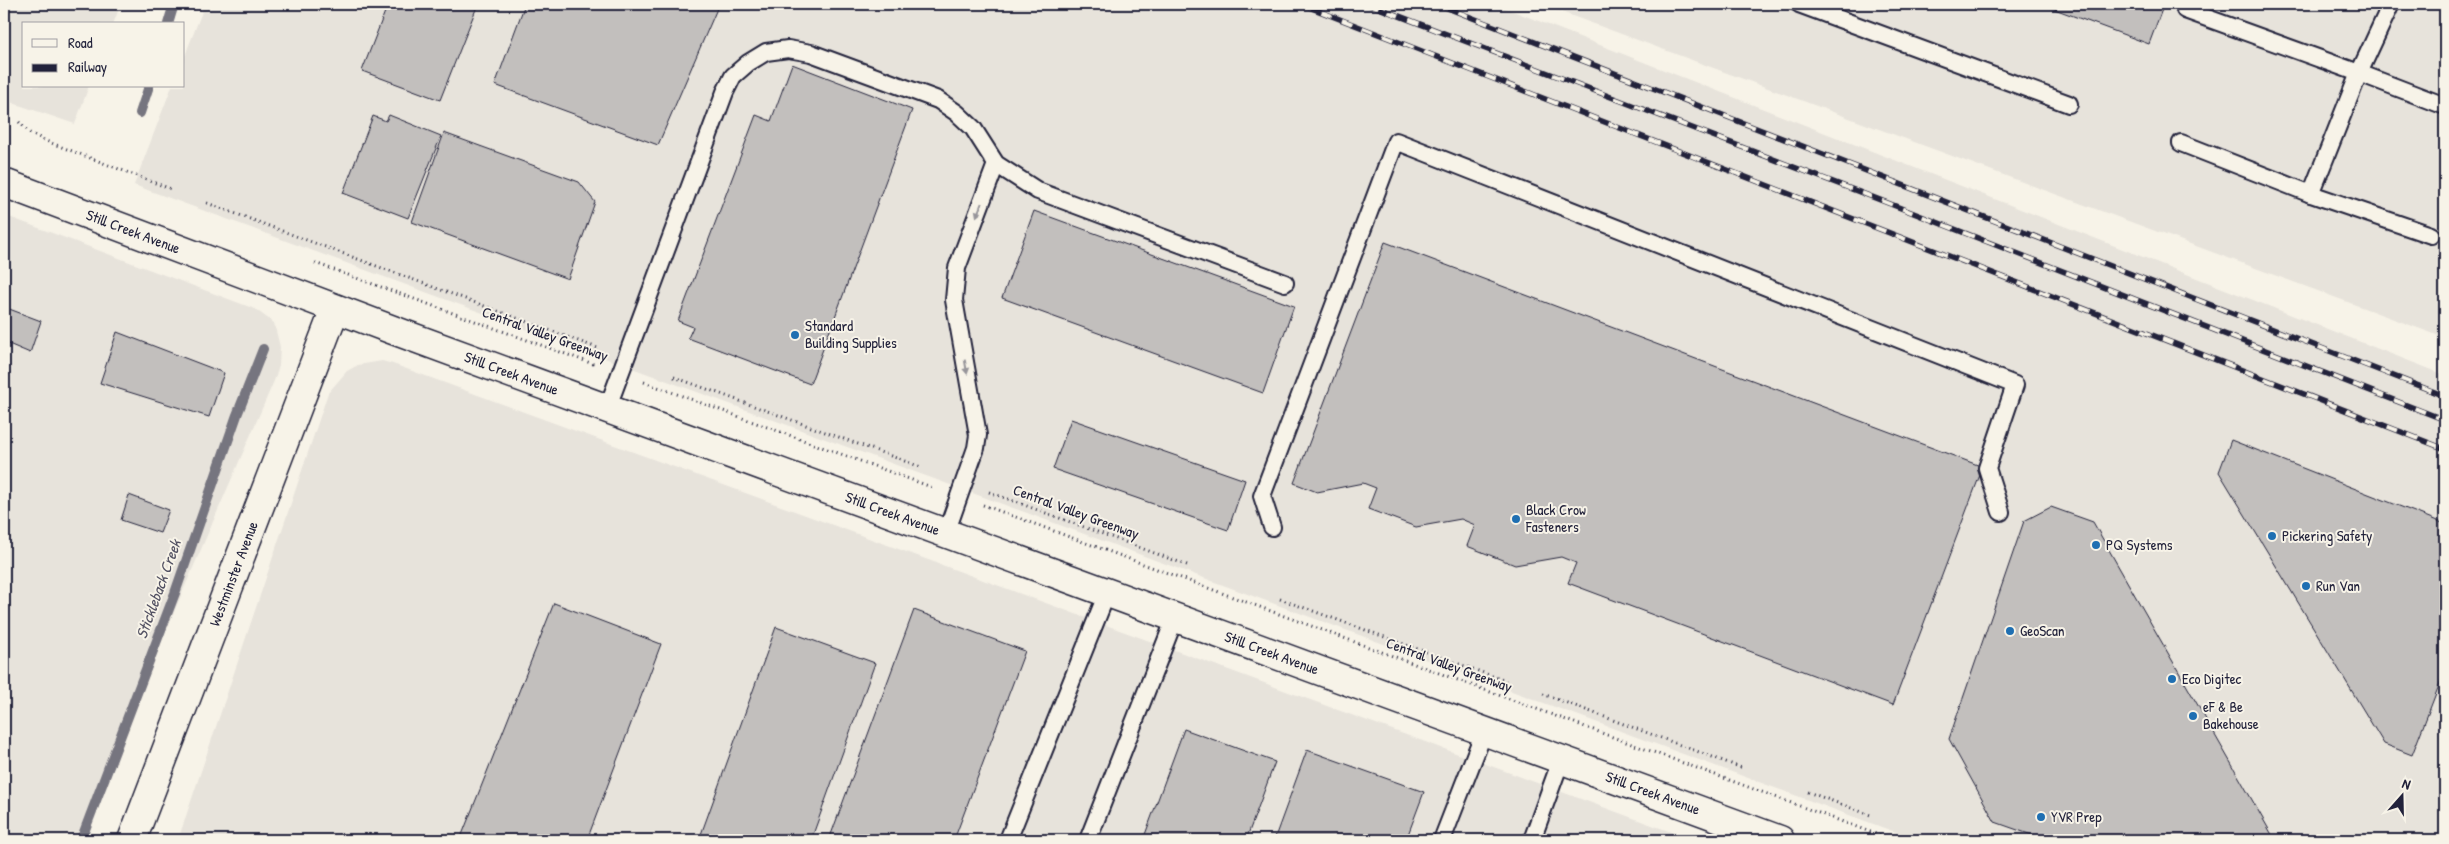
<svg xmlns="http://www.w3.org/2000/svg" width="2449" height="844" viewBox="0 0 2449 844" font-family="'Patrick Hand',sans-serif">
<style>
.built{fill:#e7e3db}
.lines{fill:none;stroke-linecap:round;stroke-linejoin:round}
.stream{stroke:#76747f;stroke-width:10}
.building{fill:#c2bfbd;stroke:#22223b}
.lane-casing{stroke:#22223b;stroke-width:20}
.street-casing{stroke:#22223b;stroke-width:31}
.secondary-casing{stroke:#22223b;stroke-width:31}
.path{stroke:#22223b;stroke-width:3;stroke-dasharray:1 4;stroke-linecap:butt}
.lane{stroke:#f7f3e8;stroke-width:16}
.street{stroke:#f7f3e8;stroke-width:28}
.secondary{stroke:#f7f3e8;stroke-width:28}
.rail-casing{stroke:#22223b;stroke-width:5.5}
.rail{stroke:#f7f3e8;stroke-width:4;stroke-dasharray:11;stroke-linecap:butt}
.oneway{fill:#97959a}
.poi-dot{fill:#1f6fb2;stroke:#f7f3e8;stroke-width:2}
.labels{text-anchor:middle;stroke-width:4;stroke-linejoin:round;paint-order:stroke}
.street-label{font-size:15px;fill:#22223b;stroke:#f7f3e8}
.poi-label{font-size:15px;fill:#22223b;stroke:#f7f3e8;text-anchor:start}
.water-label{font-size:16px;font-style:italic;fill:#535263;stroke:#f7f3e8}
</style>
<rect width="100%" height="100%" fill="#f7f3e8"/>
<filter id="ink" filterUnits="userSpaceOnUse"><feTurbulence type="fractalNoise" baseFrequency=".02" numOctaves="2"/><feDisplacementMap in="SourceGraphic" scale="10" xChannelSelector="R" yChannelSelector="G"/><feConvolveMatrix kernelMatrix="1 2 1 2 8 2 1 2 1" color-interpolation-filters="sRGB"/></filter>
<g filter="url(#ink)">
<!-- built -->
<g class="built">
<polygon points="4,4 121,4 113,24 24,24 24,86 89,86 75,124 4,100"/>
<polygon points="205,4 1495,4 2445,375 2445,840 1917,840 134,185 172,86 184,86 184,58"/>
<polygon points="1540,4 2445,4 2445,338"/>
<polygon points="4,215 255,309 274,323 280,347 279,366 274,381 75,840 4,840"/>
<polygon points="382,361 393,364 1693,840 178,840 328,393 347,371 358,365"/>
</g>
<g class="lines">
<!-- stream -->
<g class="stream">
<polyline points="168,24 174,4"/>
<polyline points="140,113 149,86"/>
<polyline points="81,840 175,593 237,415 263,349"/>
</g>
</g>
<!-- building -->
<g class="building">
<polygon points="388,4 478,4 440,100 362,71"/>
<polygon points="525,4 719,4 658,145 495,85"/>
<polygon points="2041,4 2164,4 2149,44"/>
<polygon points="792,64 912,110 810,384 688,338 693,327 678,321 756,115 771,121"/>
<polygon points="389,115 441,136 408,218 343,193 373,116 386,121"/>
<polygon points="444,133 579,182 595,202 568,279 412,222"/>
<polygon points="1034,211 1294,306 1263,393 1002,298"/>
<polygon points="1385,242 1983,467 1893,705 1568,583 1576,563 1561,557 1515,565 1467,546 1475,525 1461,519 1416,527 1368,509 1376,488 1363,483 1317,492 1294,483"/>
<polygon points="4,307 41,321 30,353 4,342"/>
<polygon points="117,332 224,373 209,417 100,383"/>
<polygon points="1071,419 1245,480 1228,530 1053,469"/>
<polygon points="2231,440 2445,524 2445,670 2412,755 2384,744 2219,472"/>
<polygon points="129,495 169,510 160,533 121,520"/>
<polygon points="2051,507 2093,522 2275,840 2046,840 1995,822 1949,739 2024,521"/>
<polygon points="554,603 661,644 587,840 460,840"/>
<polygon points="914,610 1025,651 954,840 829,840"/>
<polygon points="776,627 875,663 811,840 699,840"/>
<polygon points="1184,729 1275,762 1246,840 1143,840"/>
<polygon points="1307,750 1424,792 1406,840 1274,840"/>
</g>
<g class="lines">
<!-- lane casing -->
<g class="lane-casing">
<g id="lane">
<polyline points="1799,4 2069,104"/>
<polyline points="2391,4 2359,73 2445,106"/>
<polyline points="2181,143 2311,194 2359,73 2185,10"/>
<polyline points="2311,194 2431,235"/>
<polyline points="607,409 725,92 733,76 748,63 766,52 788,49 811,53 938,100 957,113 973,128 996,164 1038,191 1285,283"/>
<polyline points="1272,527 1262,496 1396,141 2015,385 1987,468 2001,512"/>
<polyline points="946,533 976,448 978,435 954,300 957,268 996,164"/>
<polyline points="1008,840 1107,593"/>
<polyline points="1088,840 1175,618"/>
<polyline points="1442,840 1484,732"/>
<polyline points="1532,840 1561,760"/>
</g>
</g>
<!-- street casing -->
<g class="street-casing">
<g id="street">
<path id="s1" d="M 132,840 L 335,309"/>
</g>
</g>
<!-- secondary casing -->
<g class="secondary-casing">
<g id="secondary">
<path id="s2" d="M 4,183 L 393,330 L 1780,840"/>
</g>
</g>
<!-- path -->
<g class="path">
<polyline points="19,122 30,133 46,141 171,189"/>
<polyline points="207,203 600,349"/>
<polyline points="315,263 596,365"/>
<polyline points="674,377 921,467"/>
<polyline points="644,382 934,488"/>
<polyline points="989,492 1187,565"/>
<polyline points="983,505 1892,840"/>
<polyline points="1280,599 1506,681"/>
<polyline points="1543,694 1742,768"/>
<polyline points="1808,792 1873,816"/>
</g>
<!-- lane -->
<use href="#lane" class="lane"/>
<!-- street -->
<use href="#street" class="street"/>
<!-- secondary -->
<use href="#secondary" class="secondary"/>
<!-- rail casing -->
<g class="rail-casing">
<g id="rail">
<polyline points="1301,4 2445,449"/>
<polyline points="1368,4 1875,198 2445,420"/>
<polyline points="1437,4 2445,396"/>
</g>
</g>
<!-- rail -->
<use href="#rail" class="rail"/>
</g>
<!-- one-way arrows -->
<defs><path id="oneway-solid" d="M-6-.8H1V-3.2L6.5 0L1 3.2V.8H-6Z" transform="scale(1.25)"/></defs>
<g class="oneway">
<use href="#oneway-solid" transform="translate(979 210) rotate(111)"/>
<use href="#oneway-solid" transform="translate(966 367) rotate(80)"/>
</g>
</g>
<!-- markers -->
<g class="poi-dot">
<circle cx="795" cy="335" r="5"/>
<circle cx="1516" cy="519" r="5"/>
<circle cx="2272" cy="536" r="5"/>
<circle cx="2096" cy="545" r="5"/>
<circle cx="2306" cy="586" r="5"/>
<circle cx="2010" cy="631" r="5"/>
<circle cx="2172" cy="679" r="5"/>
<circle cx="2193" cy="716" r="5"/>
<circle cx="2041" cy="817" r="5"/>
</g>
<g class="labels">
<!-- street labels -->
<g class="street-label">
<text dy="5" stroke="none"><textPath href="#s2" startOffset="138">Still Creek Avenue</textPath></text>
<text transform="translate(545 334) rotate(20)" y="5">Central Valley Greenway</text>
<text dy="5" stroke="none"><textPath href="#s2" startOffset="542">Still Creek Avenue</textPath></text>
<text transform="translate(1076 512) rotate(20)" y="5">Central Valley Greenway</text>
<text dy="5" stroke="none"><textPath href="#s2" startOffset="948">Still Creek Avenue</textPath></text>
<text dy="5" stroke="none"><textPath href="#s1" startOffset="285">Westminster Avenue</textPath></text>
<text dy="5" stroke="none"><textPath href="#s2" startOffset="1352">Still Creek Avenue</textPath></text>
<text transform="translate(1449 665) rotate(20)" y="5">Central Valley Greenway</text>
<text dy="5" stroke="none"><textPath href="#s2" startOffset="1758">Still Creek Avenue</textPath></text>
</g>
<!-- poi labels -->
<g class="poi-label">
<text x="805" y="331">Standard<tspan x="805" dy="17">Building Supplies</tspan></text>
<text x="1526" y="515">Black Crow<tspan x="1526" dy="17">Fasteners</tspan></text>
<text x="2282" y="541">Pickering Safety</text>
<text x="2106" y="550">PQ Systems</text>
<text x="2316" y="591">Run Van</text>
<text x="2020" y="636">GeoScan</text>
<text x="2182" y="684">Eco Digitec</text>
<text x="2203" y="712">eF &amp; Be<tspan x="2203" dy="17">Bakehouse</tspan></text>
<text x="2051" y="822">YVR Prep</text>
</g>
<!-- water labels -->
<g class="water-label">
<text transform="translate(158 589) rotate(-70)" y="6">Stickleback Creek</text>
</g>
</g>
<!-- margin -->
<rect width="2449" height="844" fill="none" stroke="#f7f3e8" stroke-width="20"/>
<rect x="10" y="10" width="2429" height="824" fill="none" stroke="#22223b" stroke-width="2" filter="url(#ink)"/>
<!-- legend -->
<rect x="22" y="22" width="162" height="65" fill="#f7f3e8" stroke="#a29fa3"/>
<rect x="32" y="39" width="25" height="8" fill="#f7f3e8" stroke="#a29fa3"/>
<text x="68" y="48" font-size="15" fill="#22223b">Road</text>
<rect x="32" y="64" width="25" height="8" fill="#22223b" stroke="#a29fa3"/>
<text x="68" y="72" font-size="15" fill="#22223b">Railway</text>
<!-- north arrow -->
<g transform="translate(2402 796) rotate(20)" stroke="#f7f3e8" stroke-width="4" paint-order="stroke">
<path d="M0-4L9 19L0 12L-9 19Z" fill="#22223b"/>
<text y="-8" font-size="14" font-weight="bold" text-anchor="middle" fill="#22223b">N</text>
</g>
</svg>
